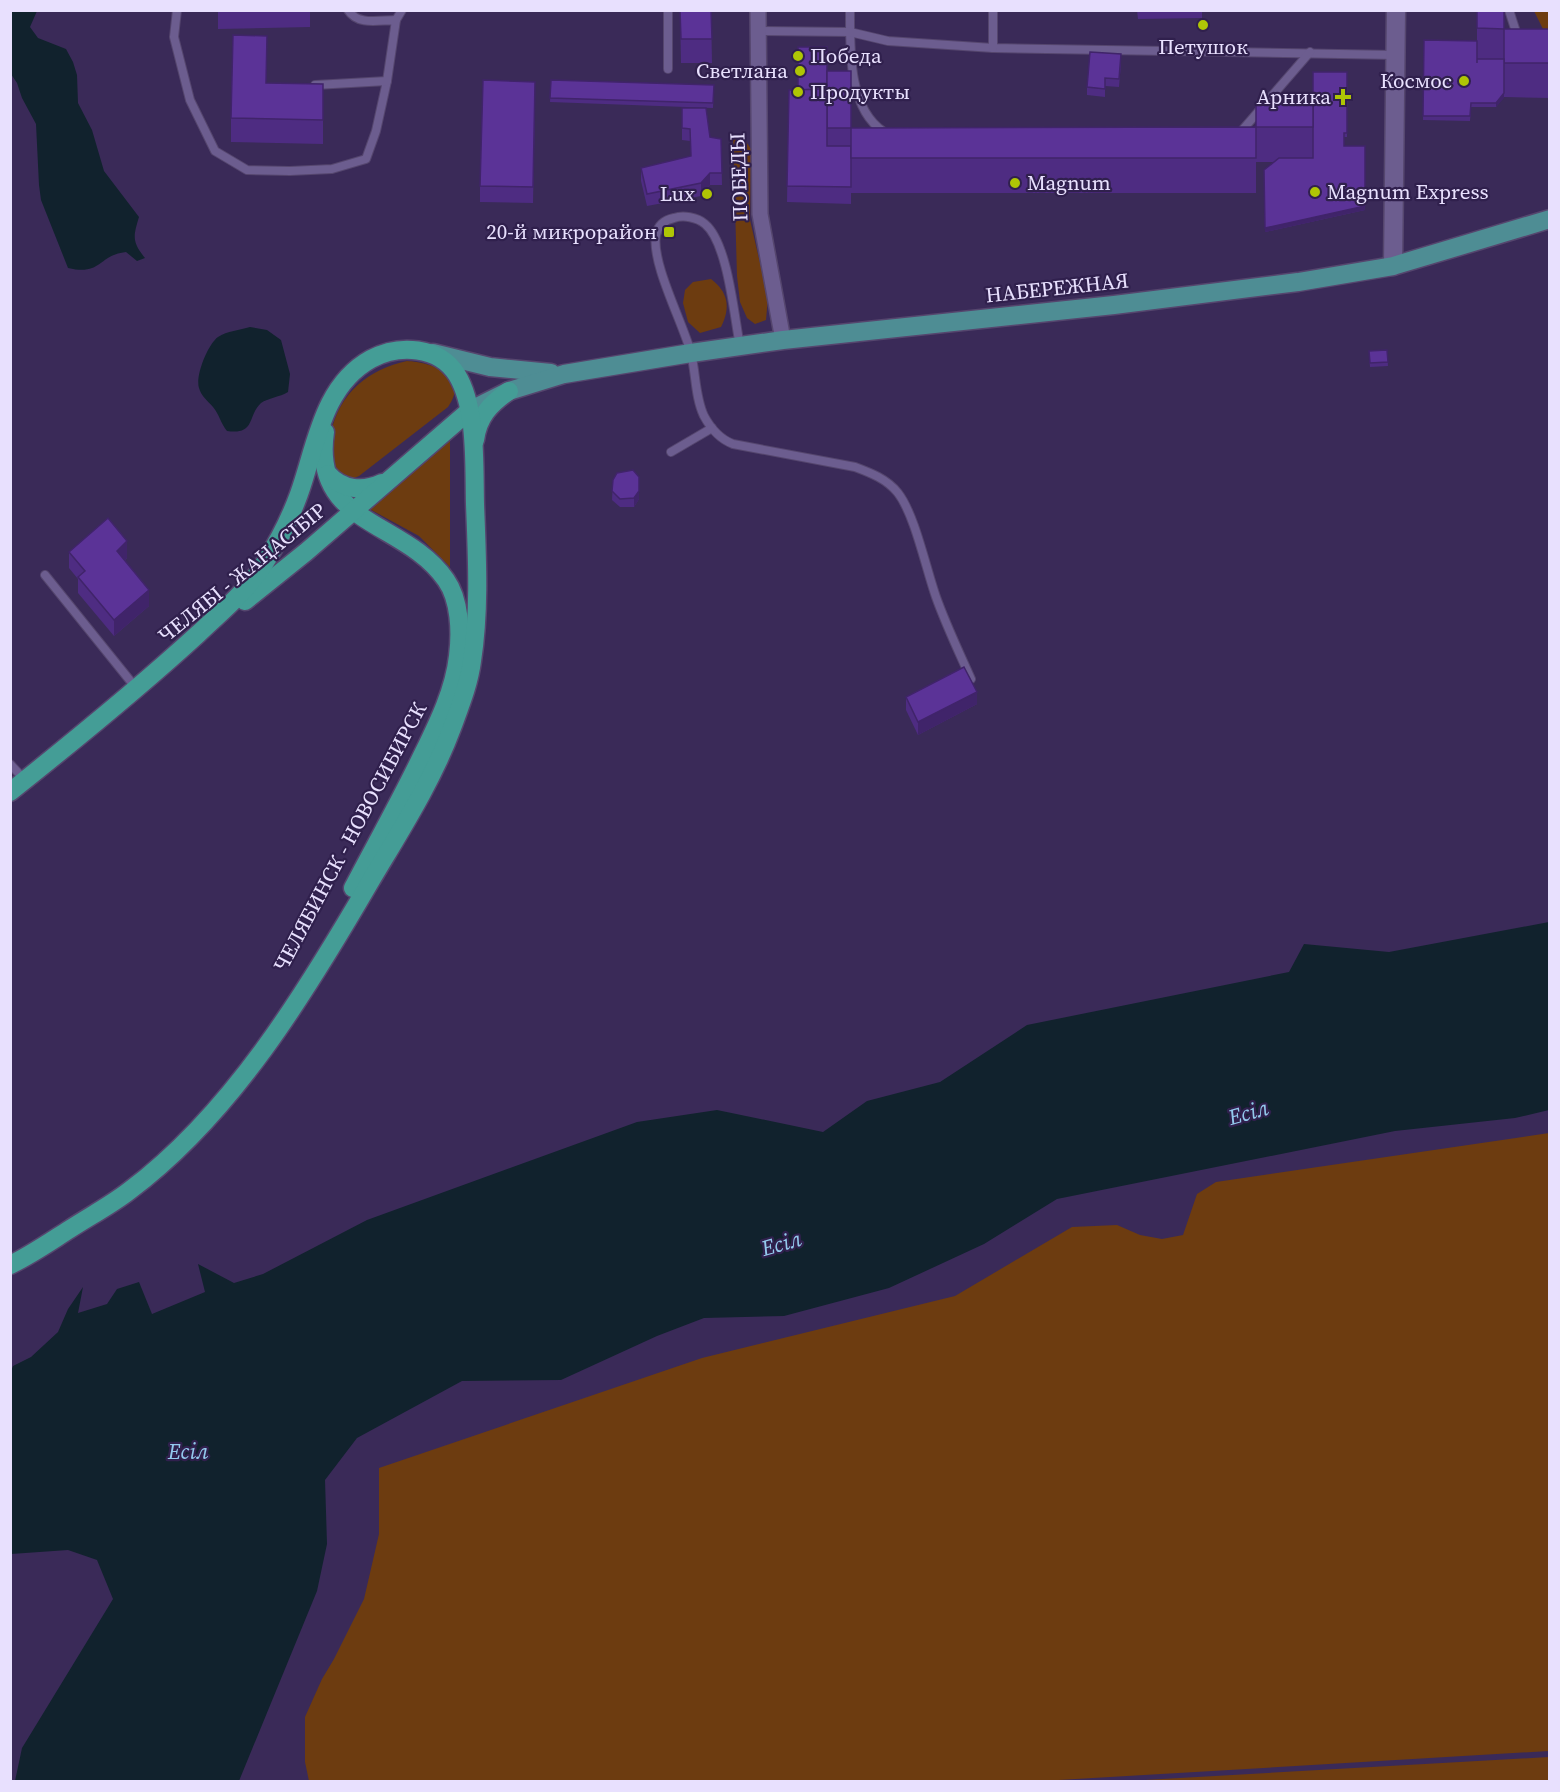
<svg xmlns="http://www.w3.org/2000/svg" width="1560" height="1792" viewBox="0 0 1560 1792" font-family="'Source Serif 4',serif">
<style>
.green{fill:#6d3c10}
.water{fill:#11222d}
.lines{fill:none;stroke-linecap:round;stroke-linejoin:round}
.service-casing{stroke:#55466e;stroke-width:10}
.minor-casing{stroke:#55466e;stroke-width:18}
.secondary-casing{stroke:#55466e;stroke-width:21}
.primary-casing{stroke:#55466e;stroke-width:21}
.trunk-casing{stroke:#55466e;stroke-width:21}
.service{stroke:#6c5d8f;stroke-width:8}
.minor{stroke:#6c5d8f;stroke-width:15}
.secondary{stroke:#6c5d8f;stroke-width:18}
.primary{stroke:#4e8d94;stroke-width:18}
.trunk{stroke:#449d96;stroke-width:18}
.wall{fill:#4e2c82}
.shaded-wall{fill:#40246a}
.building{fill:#5b3397;stroke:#40246a;stroke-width:1.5}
.poi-dot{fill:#afc505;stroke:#30204d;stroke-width:2}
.labels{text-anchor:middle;stroke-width:4.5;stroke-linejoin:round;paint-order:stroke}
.poi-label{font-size:21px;fill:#e8e0fe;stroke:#30204d;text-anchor:end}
.street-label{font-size:21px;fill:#e8e0fe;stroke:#30204d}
.water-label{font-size:22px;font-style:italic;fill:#93c9ec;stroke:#30204d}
</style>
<rect width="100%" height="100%" fill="#3a2a58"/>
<!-- green -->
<g class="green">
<polygon points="1534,11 1549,11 1549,31 1544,31"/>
<polygon points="733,135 745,140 751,149 750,220 768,297 766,320 755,324 747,318 740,302 737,276"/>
<path d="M 711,279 C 728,292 731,307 721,327 L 700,333 L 688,322 L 683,303 L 685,290 L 693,282 Z"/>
<path d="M 407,361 C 431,362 471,376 448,407 L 359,476 L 352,479 L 344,479 L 330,466 C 330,455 329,444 331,433 C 339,393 369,369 407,361 Z"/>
<polygon points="450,431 450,567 419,536 364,506"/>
<polygon points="1549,1133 1549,1751 1025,1782 309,1781 305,1762 305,1717 322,1679 334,1659 364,1599 379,1534 379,1468 702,1358 955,1296 1072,1227 1117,1225 1140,1235 1162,1239 1183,1235 1197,1194 1216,1182"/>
<polygon points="1549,1757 1549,1781 1127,1781"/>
</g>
<!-- water -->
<g class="water">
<path d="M 10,11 L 37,11 L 30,27 L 38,38 L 66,49 L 73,62 L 77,75 L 78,103 L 92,130 L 104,171 L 139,217 C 133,237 132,242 145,258 L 137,261 L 126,252 C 98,255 102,276 68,268 L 41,200 L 39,185 L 36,124 L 22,98 L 17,83 L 11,74 Z"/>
<path d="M 250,327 L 267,330 L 281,340 L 290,374 L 288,392 C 280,397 268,398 261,403 C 247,416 256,435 227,431 C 221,424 219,414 213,407 C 208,401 201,396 199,388 C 195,376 208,344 218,337 C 227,331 240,330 250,327 Z"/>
<polygon points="1549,922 1549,1110 1515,1118 1395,1131 1057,1199 984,1244 889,1288 784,1316 704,1318 657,1336 561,1380 462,1381 357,1438 325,1480 327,1544 317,1591 239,1781 15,1781 22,1748 113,1599 97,1560 68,1550 11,1554 11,1371 13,1366 31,1357 58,1332 68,1309 83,1287 78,1313 107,1304 117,1289 139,1282 152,1314 205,1292 198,1264 234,1283 263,1274 367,1220 637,1122 717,1110 823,1132 867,1101 940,1082 1027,1025 1289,972 1304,944 1389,952"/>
</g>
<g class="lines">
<!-- service casing -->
<g class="service-casing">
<g id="service">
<polyline points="177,10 174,37 190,100 215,151 247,170 290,171 332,169 366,159 376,131 387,81"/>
<path d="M 850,10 C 850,49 848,109 884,132"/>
<polyline points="1509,10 1518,38"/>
<polyline points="396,20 402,10"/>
<polyline points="758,31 850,32 888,41 993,48 1395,55"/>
<polyline points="993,48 993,10"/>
<polyline points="668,69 668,10"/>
<path d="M 315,85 L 387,81 L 396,20 C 379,20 358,26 348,10"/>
<polyline points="1238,135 1310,52"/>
<path d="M 740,346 C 734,316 728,243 705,224 C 697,217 683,215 674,218 C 664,220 658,225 656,235 C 651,263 683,323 691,353 C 696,374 695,397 704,416 C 711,429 720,439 733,444 L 855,467 C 871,473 887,479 898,493 C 915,515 926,569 936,597 C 946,625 959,652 971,679"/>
<polyline points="671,452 712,428"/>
<polyline points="45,575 136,688"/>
<polyline points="10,764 25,780"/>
</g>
</g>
<!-- minor casing -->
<g class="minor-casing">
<polyline id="minor" points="758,10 760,214 783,340"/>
</g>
<!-- secondary casing -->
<g class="secondary-casing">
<polyline id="secondary" points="1393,266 1396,10"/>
</g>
<!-- primary casing -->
<g class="primary-casing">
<g id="primary">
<polyline points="433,353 490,367 551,373"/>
<polyline points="469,411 509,391 564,374 691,353 783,340 1114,305 1298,282 1393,266 1550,219"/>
</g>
</g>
<!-- trunk casing -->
<g class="trunk-casing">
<g id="trunk">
<path d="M 325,432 C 311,526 405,520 446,580 C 460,600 461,632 458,656 C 454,693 435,729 419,762 C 398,805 375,846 353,888"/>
<path d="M 475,440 C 478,417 490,404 509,391"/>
<path d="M 328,474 C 342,490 363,492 382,483"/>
<polyline points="245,601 306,552 469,411"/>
<path d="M 10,792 C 74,741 138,689 198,634 C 221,612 247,591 264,564 C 278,542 290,519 299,494 C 316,447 322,386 371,359 C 399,344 439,346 457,375 C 477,408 474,466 475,504 C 477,556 480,610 472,661 C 469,684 460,706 452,728 C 432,782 399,833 370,882 C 306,992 232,1114 129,1191 C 111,1205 90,1216 70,1229 C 51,1241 31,1255 10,1265"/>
</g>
</g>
<!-- service -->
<use href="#service" class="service"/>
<!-- minor -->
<use href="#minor" class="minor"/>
<!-- secondary -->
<use href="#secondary" class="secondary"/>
<!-- primary -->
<use href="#primary" class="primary"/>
<!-- trunk -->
<use href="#trunk" class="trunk"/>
</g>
<!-- wall -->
<g class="wall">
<polygon points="218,10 310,10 310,27 218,29"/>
<polygon points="680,10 711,10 712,63 681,63"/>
<rect x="1001" y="10" width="37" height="2"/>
<polygon points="1137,10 1202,10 1202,18 1138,19"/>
<polygon points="1477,10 1504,29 1550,29 1550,98 1504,97 1496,107 1471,107 1470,121 1423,120 1424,40 1477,41"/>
<polygon points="1121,63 1119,87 1105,86 1105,97 1087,95 1087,87"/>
<polygon points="1347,72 1347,137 1344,137 1344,146 1365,210 1265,232 1264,170 1274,162 1256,162 1256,102 1313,102"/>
<polygon points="551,80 714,85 713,108 550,102"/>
<polygon points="267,83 323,84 323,144 231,142 231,118"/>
<polygon points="827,89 851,128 1256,127 1256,193 851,193 851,204 787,202 789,90"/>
<polygon points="535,98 533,203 480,202 480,186"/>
<polygon points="682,108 710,137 721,139 722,185 710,185 701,196 647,206 641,181 641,168 691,156 690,141 682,140"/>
<polygon points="1387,350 1388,366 1370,367 1369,351"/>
<polygon points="613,480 639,499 634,507 620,507 612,500"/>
<polygon points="69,552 127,558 125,560 149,606 114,636 78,593 78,579 69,568"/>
<polygon points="906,697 977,704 918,735 906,710"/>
</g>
<!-- shaded-wall -->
<g class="shaded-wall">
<polygon points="1504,93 1504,98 1496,107 1496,103"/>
<polygon points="710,173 710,185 701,196 701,183"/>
<polygon points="1365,206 1365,210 1265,232 1265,228"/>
<polygon points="639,491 639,499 634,507 634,498"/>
<polygon points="127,541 127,558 117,567 117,551"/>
<polygon points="149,590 149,606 114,636 114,620"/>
<polygon points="977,692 977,704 918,735 918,722"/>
</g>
<!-- building -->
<g class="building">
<polygon points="680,10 711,10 712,39 681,39"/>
<polygon points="1477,10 1504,10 1504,29 1477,28"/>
<rect x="1504" y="29" width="46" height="34"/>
<polygon points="233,35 267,36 266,83 323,84 323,120 231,118"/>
<polygon points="1424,40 1477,41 1477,63 1477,59 1504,59 1504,93 1496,103 1471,103 1470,116 1423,116"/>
<polygon points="798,47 827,47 827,89 798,90"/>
<polygon points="1090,52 1121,54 1119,79 1105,78 1105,89 1087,87"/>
<rect x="827" y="71" width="24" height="57"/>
<polygon points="1313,72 1347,72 1347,133 1344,133 1344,146 1365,146 1365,206 1265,228 1264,170 1279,158 1313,158"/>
<polygon points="483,80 535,82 533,187 480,186"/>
<polygon points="551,80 714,85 713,103 550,98"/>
<polygon points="827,89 827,146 851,146 851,187 787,186 789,90"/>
<rect x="1256" y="102" width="57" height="25"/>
<polygon points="682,108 706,108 710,137 721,139 722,173 710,173 701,183 647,194 641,168 691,156 690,129 682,128"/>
<polygon points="1256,127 1256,158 851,158 851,128"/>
<polygon points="1387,350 1388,362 1370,363 1369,351"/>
<polygon points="633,470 639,477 639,491 634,498 620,499 612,491 613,480 617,473"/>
<polygon points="108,518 127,541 117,551 149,590 114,620 78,577 85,571 69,552"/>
<polygon points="964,667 977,692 918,722 906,697"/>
</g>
<!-- markers -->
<g class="poi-dot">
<circle cx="1203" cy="25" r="6"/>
<circle cx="798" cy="56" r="6"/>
<circle cx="800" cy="71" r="6"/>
<circle cx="1464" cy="81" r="6"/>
<circle cx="798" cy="92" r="6"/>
<path d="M1340 88h6v6h6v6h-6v6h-6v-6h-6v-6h6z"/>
<circle cx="1015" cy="183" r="6"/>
<circle cx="1315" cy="192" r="6"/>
<circle cx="707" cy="194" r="6"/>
<rect x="663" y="226" width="12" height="12" rx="3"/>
</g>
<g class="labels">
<!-- poi labels -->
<g class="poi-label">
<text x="1203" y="54" text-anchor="middle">Петушок</text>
<text x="810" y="63" text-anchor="start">Победа</text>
<text x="788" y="78">Светлана</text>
<text x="1452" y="88">Космос</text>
<text x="810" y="99" text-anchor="start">Продукты</text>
<text x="1331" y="104">Арника</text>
<text x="1027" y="190" text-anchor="start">Magnum</text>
<text x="1327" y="199" text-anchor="start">Magnum Express</text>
<text x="695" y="201">Lux</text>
<text x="657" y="239">20-й микрорайон</text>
</g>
<!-- street labels -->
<g class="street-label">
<text transform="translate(739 177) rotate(-92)" y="7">ПОБЕДЫ</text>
<text transform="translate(1057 288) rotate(-6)" y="7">НАБЕРЕЖНАЯ</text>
<text transform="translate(242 573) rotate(-39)" y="7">ЧЕЛЯБІ - ЖАҢАСІБІР</text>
<text transform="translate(350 837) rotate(-62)" y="7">ЧЕЛЯБИНСК - НОВОСИБИРСК</text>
</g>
<!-- water labels -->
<g class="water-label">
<text transform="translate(1248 1112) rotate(-16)" y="8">Есіл</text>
<text transform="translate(781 1243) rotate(-16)" y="8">Есіл</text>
<text x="188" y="1459">Есіл</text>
</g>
</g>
<!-- border -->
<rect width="1560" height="1792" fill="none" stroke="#e8e0fe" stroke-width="24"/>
</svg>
